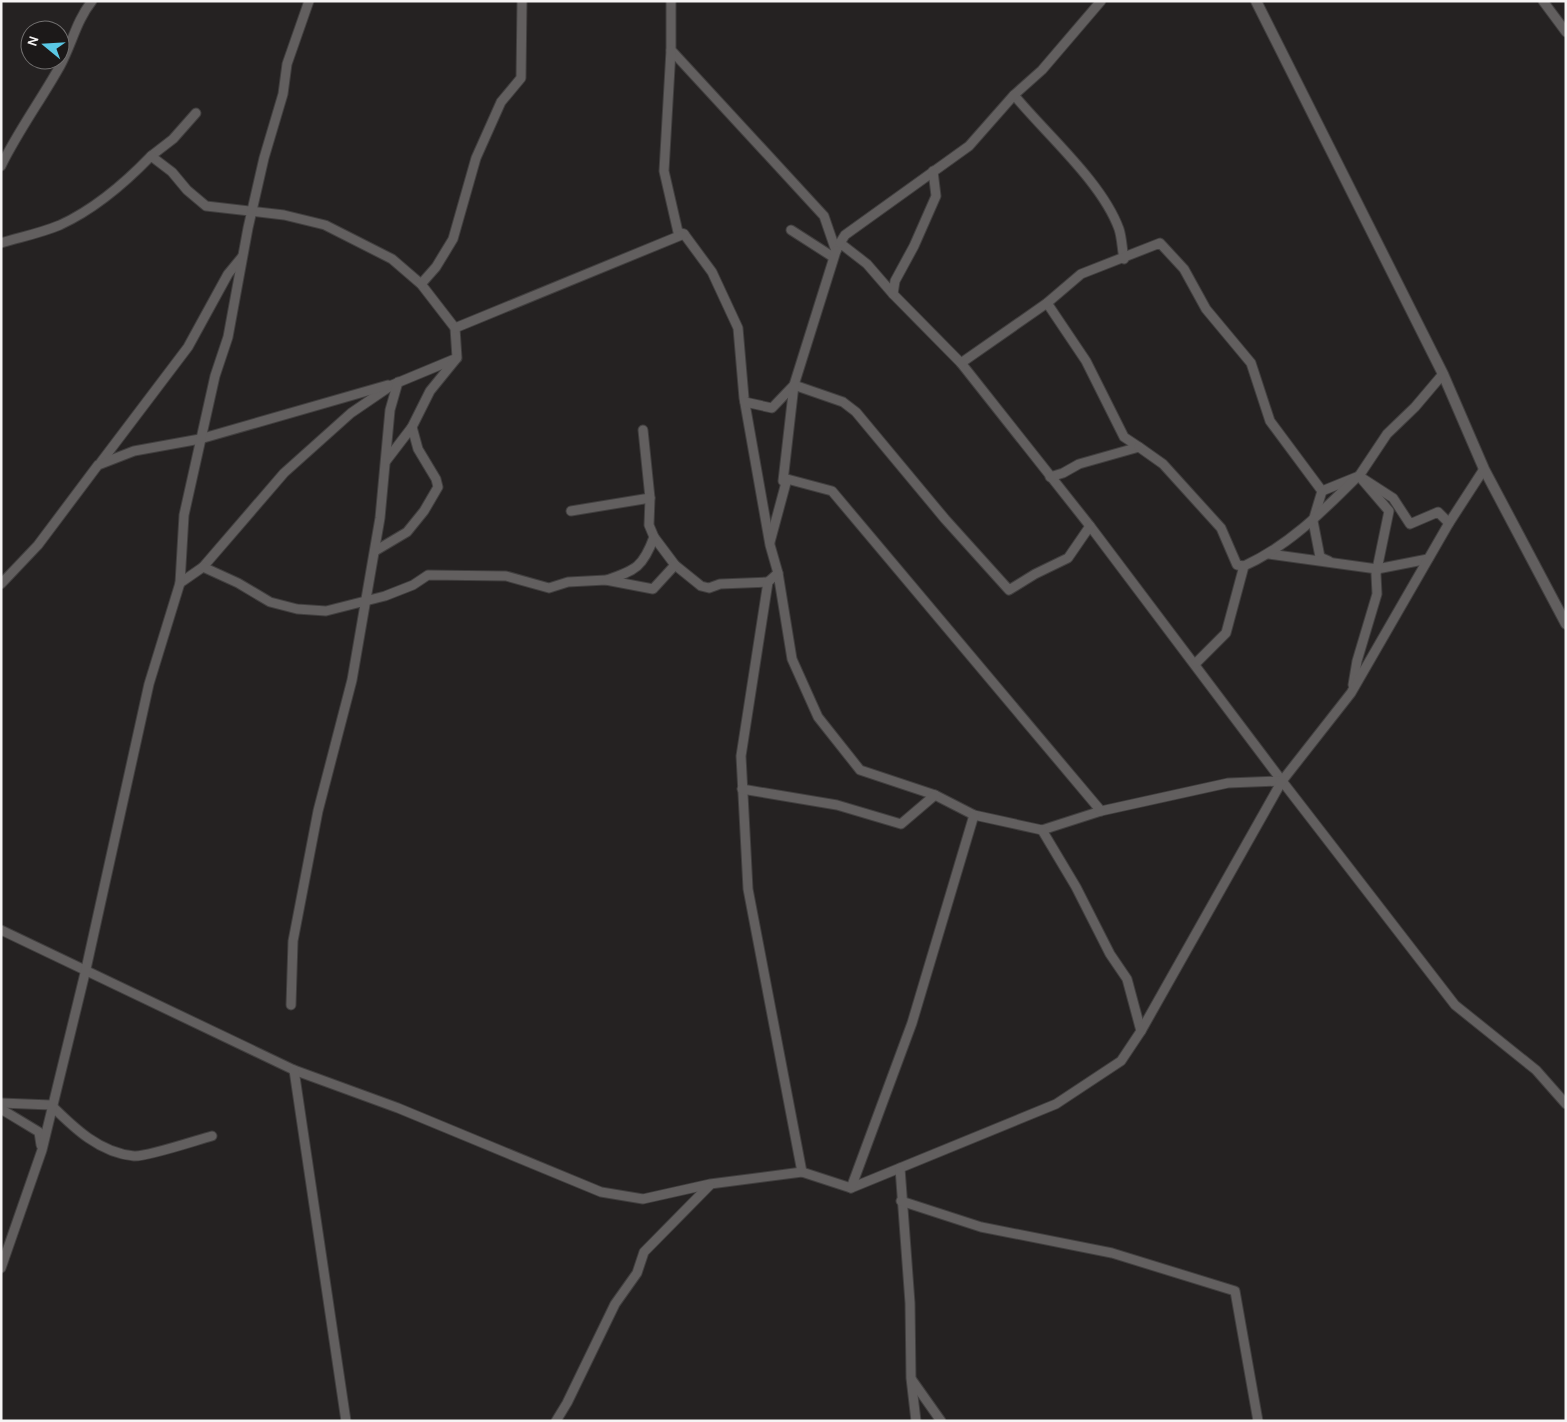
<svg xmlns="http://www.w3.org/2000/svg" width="1567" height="1422" viewBox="0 0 1567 1422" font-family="Karla,sans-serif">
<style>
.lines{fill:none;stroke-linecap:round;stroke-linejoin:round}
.minor-casing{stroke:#413f3f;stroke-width:11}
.tertiary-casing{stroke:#413f3f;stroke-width:12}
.minor{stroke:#625f5f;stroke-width:9}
.tertiary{stroke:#625f5f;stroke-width:10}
</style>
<rect width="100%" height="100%" fill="#252222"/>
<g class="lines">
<!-- minor casing -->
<g class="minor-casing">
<g id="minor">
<polyline points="671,1 671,50 824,216 836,251 840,243 867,264 893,294 961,363 1090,526 1282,781 1455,1005 1536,1070 1566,1104"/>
<polyline points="1543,1 1566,32"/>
<polyline points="671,50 664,171 678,232 684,234 712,272 738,328 744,398 770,545 778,573 792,659 818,717 860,770 935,795 974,815 1042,830 1101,811 1228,783 1282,781"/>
<path d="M 1014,95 C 1046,134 1102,182 1119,229 C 1122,238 1122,249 1124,259"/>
<polyline points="151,156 173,139 196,113"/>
<path d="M 1,166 C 18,131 41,100 60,66 C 72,44 76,21 92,1"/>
<polyline points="791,230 833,257"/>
<path d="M 1,243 C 21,237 41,233 60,225 C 95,209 125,183 151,156 L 172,172 L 187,190 L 206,206 L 284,215 L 325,225 L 392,259 L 421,284 L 455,328 L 457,358 L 392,385 L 351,413 L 284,473 L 203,567 L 180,583"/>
<polyline points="840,243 845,235 969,146 1014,95 1042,70 1101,1"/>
<polyline points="421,284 436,267 453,239 476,158 501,102 521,78 522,1"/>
<polyline points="893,294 895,281 914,246 936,196 933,171"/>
<polyline points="1047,303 1086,361 1124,437 1139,447 1079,464 1063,473 1050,477"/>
<polyline points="455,328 684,234"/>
<polyline points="961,363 1047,303 1081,274 1160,243 1184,269 1206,309 1251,363 1270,421 1322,491 1359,476 1393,498 1410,524 1438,512 1449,523"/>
<polyline points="745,402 772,408 794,385 843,402 856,412 945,519 1009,590 1035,574 1068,558 1090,526"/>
<polyline points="643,430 650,498 649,525 654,537 675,565 701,586 709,588 720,584 768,582"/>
<polyline points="1139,447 1163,464 1221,528 1237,565 1244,566"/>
<polyline points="386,461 412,427 430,391 456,359"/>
<polyline points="101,462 188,347 228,274 242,257"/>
<polyline points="787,479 832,491 1101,811"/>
<polyline points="1322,491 1313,521 1320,557 1329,561"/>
<polyline points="571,511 650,498"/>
<polyline points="770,542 787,479 783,481 794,385 836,251"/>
<polyline points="375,551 407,532 424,511 438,487 436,479 418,449 412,427"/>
<polyline points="1269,554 1377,569 1428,559"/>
<polyline points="203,567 238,583 270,602 297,609 326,611 385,596 413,585 428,575 506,576 549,588 568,582 606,580 653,589 675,565"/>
<polyline points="778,573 768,582 741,756 748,889 802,1172"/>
<path d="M 607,580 C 636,570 643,567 654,537"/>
<polyline points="1,584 38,545 98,465 134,451 200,439 388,385"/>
<path d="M 1196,663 L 1226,633 L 1244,566 C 1288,546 1321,513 1355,479"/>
<polyline points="1353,685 1357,661 1377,594 1376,574 1389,511 1359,476 1387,434 1415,407 1443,374"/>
<polyline points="742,789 837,805 901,824 935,795"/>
<polyline points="1042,830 1076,887 1110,954 1127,979 1141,1031"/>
<polyline points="1,930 294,1070 398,1108 601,1192 643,1199 710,1184 802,1172 851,1188 1056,1104 1121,1061 1141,1031 1282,781 1351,693 1449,523 1484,469"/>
<polyline points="291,1005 293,941 318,811 352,680 380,518 390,410 398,382"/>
<polyline points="294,1070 346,1421"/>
<path d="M 1,1103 L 51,1105 C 74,1128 100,1153 134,1156 C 147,1157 197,1140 212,1136"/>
<polyline points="1,1109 39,1132 41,1145"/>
<polyline points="900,1168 910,1303 911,1378 916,1421"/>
<polyline points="851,1188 912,1023 974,815"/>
<polyline points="901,1201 981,1227 1112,1253 1235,1291 1258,1421"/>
<polyline points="1,1268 42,1150 86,969 149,684 180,583 184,515 215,376 228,337 248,228 264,158 283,94 287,64 309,1"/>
<polyline points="912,1380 941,1421"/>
<polyline points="556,1421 567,1403 615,1304 637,1273 644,1252 710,1185"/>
</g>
</g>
<!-- tertiary casing -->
<g class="tertiary-casing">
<polyline id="tertiary" points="1256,1 1443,374 1484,469 1566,624"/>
</g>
<!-- minor -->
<use href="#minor" class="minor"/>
<!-- tertiary -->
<use href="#tertiary" class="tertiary"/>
</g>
<!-- border -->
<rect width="1567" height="1422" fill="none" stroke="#f6f4f4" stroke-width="5"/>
<!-- north arrow -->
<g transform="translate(45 45) rotate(288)"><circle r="24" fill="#1c1919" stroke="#737171"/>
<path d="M0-4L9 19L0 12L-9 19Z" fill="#5ac8e5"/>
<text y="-8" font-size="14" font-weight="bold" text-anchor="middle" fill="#f6f4f4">N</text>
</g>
</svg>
